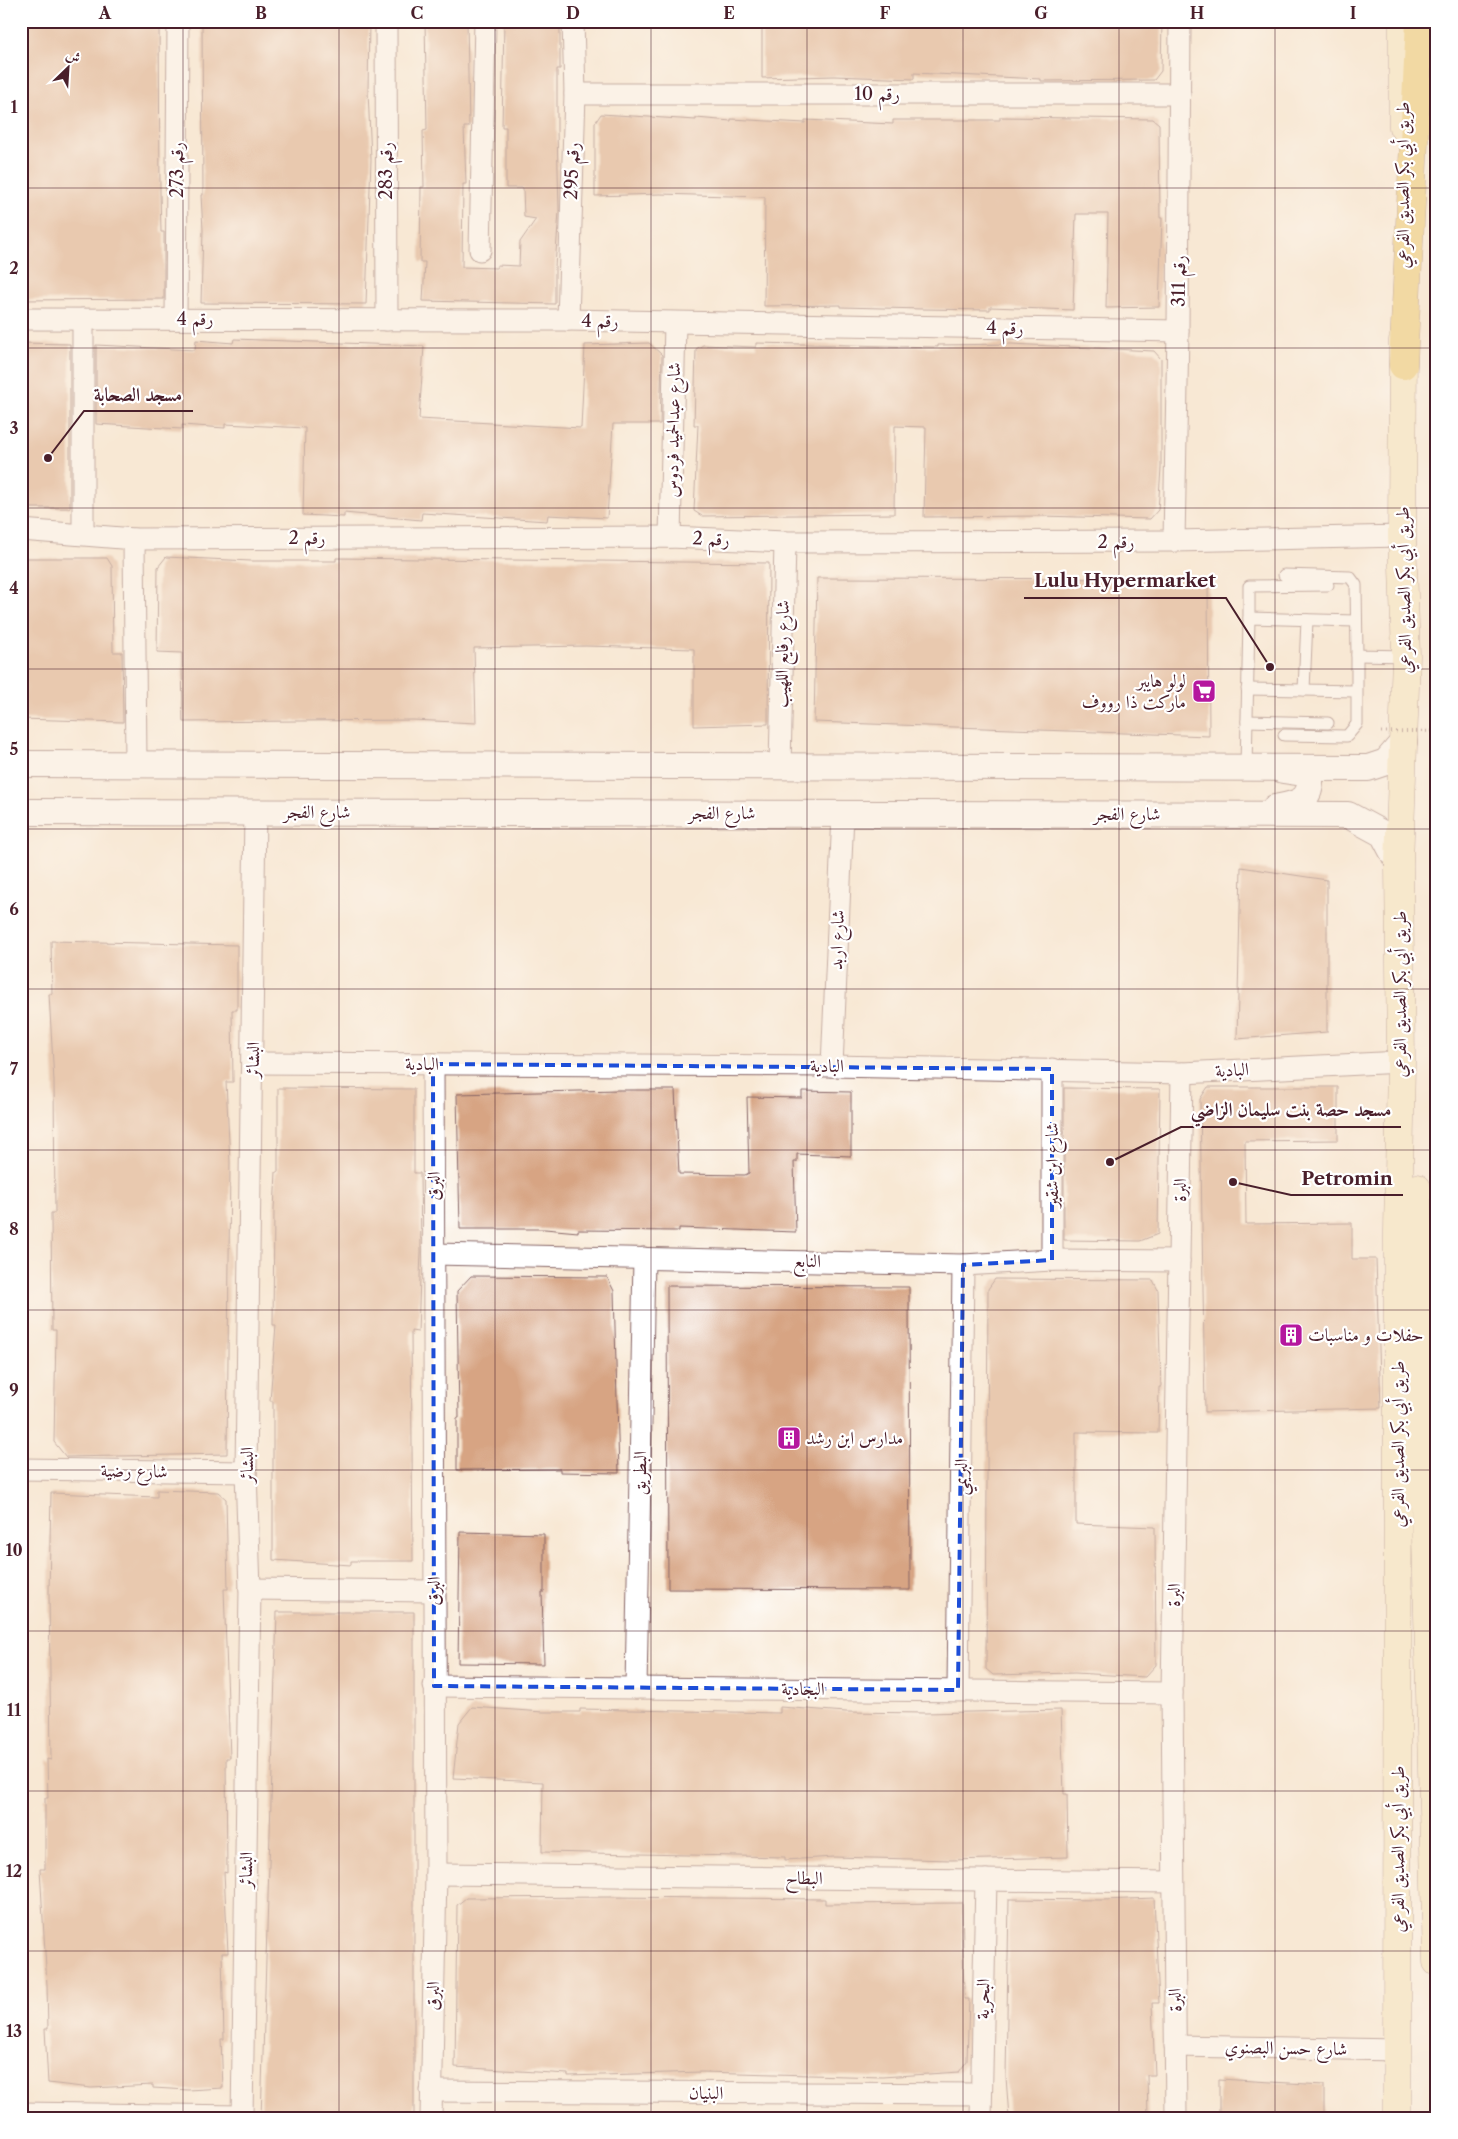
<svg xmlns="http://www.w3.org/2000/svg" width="1458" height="2139" viewBox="0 0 1458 2139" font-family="'Libre Caslon Text',Amiri,serif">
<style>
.building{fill:#d7a483}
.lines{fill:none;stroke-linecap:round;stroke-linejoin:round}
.service-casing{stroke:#876566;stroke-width:13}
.minor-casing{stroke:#876566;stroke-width:23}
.tertiary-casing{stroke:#876566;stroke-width:28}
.secondary-casing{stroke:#876566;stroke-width:29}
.primary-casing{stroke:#876566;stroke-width:29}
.service{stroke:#fff;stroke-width:11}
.minor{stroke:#fff;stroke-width:21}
.tertiary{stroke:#fff;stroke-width:26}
.secondary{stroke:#f7e9c3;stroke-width:28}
.primary{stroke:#eac769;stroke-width:28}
.path-bridge{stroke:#876566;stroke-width:3;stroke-dasharray:1 4;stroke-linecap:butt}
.marked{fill:none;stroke:#1d4ed8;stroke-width:4;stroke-dasharray:10 6;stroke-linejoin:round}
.grid{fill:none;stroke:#4a1f2b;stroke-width:1;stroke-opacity:0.55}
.labels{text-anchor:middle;stroke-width:4.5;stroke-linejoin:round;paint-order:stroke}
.street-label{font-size:18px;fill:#4a1f2b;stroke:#fff}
.poi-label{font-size:18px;fill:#4a1f2b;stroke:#fff;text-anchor:start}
.leader{fill:none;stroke:#4a1f2b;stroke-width:2}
.callout-dot{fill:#4a1f2b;stroke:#fff;stroke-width:2}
.callout-label{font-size:19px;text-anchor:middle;font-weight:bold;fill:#4a1f2b;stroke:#fff;stroke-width:4.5;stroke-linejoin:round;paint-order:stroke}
.neatline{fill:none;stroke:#4a1f2b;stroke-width:2}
.grid-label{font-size:16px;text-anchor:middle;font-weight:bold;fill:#4a1f2b}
</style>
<rect width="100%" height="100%" fill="#fff"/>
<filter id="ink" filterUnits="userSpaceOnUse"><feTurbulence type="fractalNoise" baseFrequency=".02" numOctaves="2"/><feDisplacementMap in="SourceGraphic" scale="10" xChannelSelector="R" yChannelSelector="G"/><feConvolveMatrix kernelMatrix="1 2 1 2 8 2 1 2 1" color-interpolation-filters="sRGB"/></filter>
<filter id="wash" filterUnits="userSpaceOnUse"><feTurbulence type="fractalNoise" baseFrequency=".0096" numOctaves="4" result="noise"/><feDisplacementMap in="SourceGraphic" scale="20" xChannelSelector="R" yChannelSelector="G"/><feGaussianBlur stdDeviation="1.12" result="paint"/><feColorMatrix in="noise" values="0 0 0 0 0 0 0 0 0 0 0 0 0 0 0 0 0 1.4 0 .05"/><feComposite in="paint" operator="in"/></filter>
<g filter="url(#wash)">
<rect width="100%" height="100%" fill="#f8e8d4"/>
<g id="blocks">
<!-- building -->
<g class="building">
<polygon points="21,21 159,21 160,192 161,232 164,232 164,299 21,300"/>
<polygon points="202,21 369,21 368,91 371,159 366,304 201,303 203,230 201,195 203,195"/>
<polygon points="425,21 467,21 469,127 464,127 466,184 463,184 462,267 497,268 497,265 519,266 520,242 536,219 524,217 523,188 506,188 506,127 502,127 504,21 560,21 560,69 557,69 557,130 559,211 555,267 555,304 423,301 425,262 420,262 421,187 424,187 423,131 427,130"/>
<polygon points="762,21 1162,21 1161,71 1154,80 1041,81 1041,79 914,73 914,79 834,76 762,78"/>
<polygon points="601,114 696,120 696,118 731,121 731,119 805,123 805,120 893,124 893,120 1000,120 1000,117 1153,119 1159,124 1160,218 1162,218 1159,307 1106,308 1108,214 1076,214 1073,310 990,307 990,310 923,309 841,307 841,305 764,306 765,197 660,194 595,196 595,123"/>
<polygon points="234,339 424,346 419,419 581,428 585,345 649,343 662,355 660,424 613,424 607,518 548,515 547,521 422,513 421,520 344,513 344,517 303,515 305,428 225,424 225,428 182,425 182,429 96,424 96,345 195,350 196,340 233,343"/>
<polygon points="21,343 70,344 70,508 21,508"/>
<polygon points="756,343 938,347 938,345 1011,344 1154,351 1161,359 1161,468 1158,510 1150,519 1042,516 924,517 926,427 895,426 894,514 702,516 694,511 698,425 694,425 696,349 703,345 756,347"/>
<polygon points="166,557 251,561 336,561 336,558 769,563 768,724 694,726 694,649 586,646 474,648 476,723 413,720 183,722 182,653 157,652 158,567"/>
<polygon points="21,558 107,558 112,566 113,652 122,652 123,722 21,719"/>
<polygon points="817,578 1208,579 1209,736 814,722"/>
<polygon points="1241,867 1327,880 1327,1032 1237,1039"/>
<polygon points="51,941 237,945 237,1010 232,1010 233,1082 226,1082 230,1162 227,1454 66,1457 54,1442 56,1330 52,1330 51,1213 55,1213 54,1081 49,994 52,994"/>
<polygon points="1208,1087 1338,1087 1338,1140 1245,1141 1246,1224 1352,1223 1352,1259 1376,1259 1381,1408 1205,1412 1200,1099"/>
<polygon points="278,1088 414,1089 414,1173 420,1173 421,1251 418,1332 411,1331 413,1561 351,1561 351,1565 273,1560 273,1401 270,1401 276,1325 273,1325 274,1209 276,1172 278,1172"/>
<polygon points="1064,1088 1160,1089 1158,1234 1140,1241 1064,1240"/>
<polygon points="619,1090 675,1090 679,1174 745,1175 749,1173 747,1097 802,1098 802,1091 851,1092 851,1156 797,1154 797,1162 794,1162 796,1232 679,1228 679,1231 578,1230 578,1232 545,1229 460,1229 457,1094"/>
<polygon points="471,1276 607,1277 614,1291 619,1473 560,1472 560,1469 457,1470 457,1418 459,1418 457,1291"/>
<polygon points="995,1279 1153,1280 1158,1290 1161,1387 1159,1387 1158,1433 1076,1432 1076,1524 1155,1527 1156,1665 1145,1677 1075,1673 993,1675 986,1669 988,1289"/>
<polygon points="667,1286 909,1287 910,1590 668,1589"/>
<polygon points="157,1490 218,1492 226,1499 228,1589 224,1589 230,1758 226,1758 227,1873 224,1872 228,1953 222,1953 224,2039 221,2039 223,2088 188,2090 153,2088 153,2085 91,2088 48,2083 45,2029 48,2029 47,1985 40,1869 45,1869 45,1798 48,1798 47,1759 51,1760 49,1592 51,1493 157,1497"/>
<polygon points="460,1532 544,1534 544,1592 542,1592 544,1664 458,1663"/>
<polygon points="277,1612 414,1612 414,2118 261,2118"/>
<polygon points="472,1707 543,1712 580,1712 580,1709 780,1713 780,1707 846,1712 925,1713 1061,1710 1064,1794 1067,1794 1068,1857 951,1860 834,1857 785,1860 785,1857 542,1852 543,1782 453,1778 459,1723"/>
<polygon points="612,1897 825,1899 825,1904 962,1903 964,1999 969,1999 967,2061 959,2072 882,2077 702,2072 568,2076 568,2074 455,2067 457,1905 466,1898"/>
<polygon points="1154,1898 1159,2003 1152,2003 1155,2075 1147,2075 1148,2118 1009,2118 1006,2077 1009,1899 1103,1900"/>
<polygon points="1219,2079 1324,2085 1324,2118 1219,2118"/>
</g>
</g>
</g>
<g filter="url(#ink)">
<use href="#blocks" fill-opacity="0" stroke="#876566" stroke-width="1"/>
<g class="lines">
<!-- service casing -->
<g class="service-casing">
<g id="service">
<polyline points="1284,575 1350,577 1356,585 1357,655 1406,656"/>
<polyline points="1249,618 1249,586 1328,585"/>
<polyline points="1247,689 1356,691"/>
<polyline points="1304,690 1307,620"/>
<polyline points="1247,721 1328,723"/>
<polyline points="1284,735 1347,736 1357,724 1357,655"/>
<polyline points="1246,768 1249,618 1355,621"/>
</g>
</g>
<!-- minor casing -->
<g class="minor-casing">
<g id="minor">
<polyline points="386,21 387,320"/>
<polyline points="575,94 1180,94"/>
<polyline points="480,250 485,21"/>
<polyline points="21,319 568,320 1178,331"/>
<polyline points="176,319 178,21"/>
<polyline points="568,320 575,94 573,21"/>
<polyline points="21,530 134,539 670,537 785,542 1174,541 1402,536"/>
<polyline points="83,534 83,319"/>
<polyline points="670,537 675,323"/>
<polyline points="134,539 136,764"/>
<polyline points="1174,541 1178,331 1180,21"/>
<polyline points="780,766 785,542"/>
<polyline points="253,1063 832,1066 1182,1073 1401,1062"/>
<polyline points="832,1066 843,814"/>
<polyline points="1052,1069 1052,1260"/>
<polyline points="434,1254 963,1265 1052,1260 1179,1261"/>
<polyline points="21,1469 246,1472"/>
<polyline points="250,1589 434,1591"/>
<polyline points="434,1686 1172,1693"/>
<polyline points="636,1688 644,1258"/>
<polyline points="958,1690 963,1265"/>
<polyline points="436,1874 1173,1882"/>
<polyline points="1175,2046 1397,2050"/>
<polyline points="431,2091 981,2094"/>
<polyline points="21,2113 242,2116"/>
<polyline points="242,2118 250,1589 246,1472 255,812"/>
<polyline points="431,2118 436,1874 433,1064"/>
<polyline points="981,2118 986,1880"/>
<polyline points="1176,2118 1172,1693 1182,1073"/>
</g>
</g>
<!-- tertiary casing -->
<g class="tertiary-casing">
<g id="tertiary">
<polyline points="21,764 1368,768 1386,762 1404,741"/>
<path d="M 1275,808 C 1294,804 1311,803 1310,779 L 1303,773 L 1283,770"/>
<polyline points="21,812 1348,815 1383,834 1399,864"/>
</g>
</g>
<!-- secondary casing -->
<g class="secondary-casing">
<g id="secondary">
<polyline points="1403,127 1403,21"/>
<polyline points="1417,1188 1437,1962"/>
<polyline points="1397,2118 1398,1232 1401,1062 1399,864 1406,656 1402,536 1403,340"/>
</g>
</g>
<!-- primary casing -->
<g class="primary-casing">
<polyline id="primary" points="1403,365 1420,21"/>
</g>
<!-- service -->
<use href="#service" class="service"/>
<!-- minor -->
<use href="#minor" class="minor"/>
<!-- tertiary -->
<use href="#tertiary" class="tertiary"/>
<!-- secondary -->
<use href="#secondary" class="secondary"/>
<!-- primary -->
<use href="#primary" class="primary"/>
<!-- path-bridge -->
<polyline class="path-bridge" points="1381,732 1437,731"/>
</g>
</g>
<!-- marked area -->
<path d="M0 0H1458V2139H0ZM 433,1064 L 1052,1069 L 1052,1260 L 963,1265 L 958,1690 L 434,1686 Z" fill="#f8e8d4" fill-opacity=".55" fill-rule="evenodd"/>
<path class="marked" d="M 433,1064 L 1052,1069 L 1052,1260 L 963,1265 L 958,1690 L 434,1686 Z"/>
<!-- grid -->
<path class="grid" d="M 183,21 L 183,2118M 339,21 L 339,2118M 495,21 L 495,2118M 651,21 L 651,2118M 807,21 L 807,2118M 963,21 L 963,2118M 1119,21 L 1119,2118M 1275,21 L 1275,2118M 21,188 L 1437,188M 21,348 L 1437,348M 21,508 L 1437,508M 21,669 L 1437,669M 21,829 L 1437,829M 21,989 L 1437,989M 21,1150 L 1437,1150M 21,1310 L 1437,1310M 21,1470 L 1437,1470M 21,1631 L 1437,1631M 21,1791 L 1437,1791M 21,1951 L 1437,1951"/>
<!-- icons -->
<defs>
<g id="supermarket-square" transform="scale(1.25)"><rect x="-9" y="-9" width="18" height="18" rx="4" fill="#b5179e" stroke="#fff"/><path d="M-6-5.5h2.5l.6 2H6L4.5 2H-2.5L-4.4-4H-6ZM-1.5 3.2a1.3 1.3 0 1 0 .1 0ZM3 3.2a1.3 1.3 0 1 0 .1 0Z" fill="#fff"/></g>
<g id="building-square" transform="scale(1.25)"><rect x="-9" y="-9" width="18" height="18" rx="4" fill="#b5179e" stroke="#fff"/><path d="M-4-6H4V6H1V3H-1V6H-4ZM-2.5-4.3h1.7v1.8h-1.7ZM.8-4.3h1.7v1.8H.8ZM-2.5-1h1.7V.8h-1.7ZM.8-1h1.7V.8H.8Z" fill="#fff"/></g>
</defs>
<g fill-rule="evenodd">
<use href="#supermarket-square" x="1204" y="691"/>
<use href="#building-square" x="1291" y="1335"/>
<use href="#building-square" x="789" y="1438"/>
</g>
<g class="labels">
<!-- street labels -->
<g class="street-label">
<text x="877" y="100">رقم 10</text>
<text transform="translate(177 170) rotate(-90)" y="6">رقم 273</text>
<text transform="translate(386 171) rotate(-90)" y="6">رقم 283</text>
<text transform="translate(572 171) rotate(-88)" y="6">رقم 295</text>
<text transform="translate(1403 185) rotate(-90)" y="6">طريق أبي بكر الصديق الفرعي</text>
<text transform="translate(1179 281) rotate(-89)" y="6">رقم 311</text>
<text x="195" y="325">رقم 4</text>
<text transform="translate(600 321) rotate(1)" y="6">رقم 4</text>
<text transform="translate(1005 328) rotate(1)" y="6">رقم 4</text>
<text transform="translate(673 430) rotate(-89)" y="6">شارع عبدالحميد فردوس</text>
<text x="307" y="544">رقم 2</text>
<text transform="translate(711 539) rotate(2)" y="6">رقم 2</text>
<text x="1116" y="548">رقم 2</text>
<text transform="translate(1404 590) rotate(-91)" y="6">طريق أبي بكر الصديق الفرعي</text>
<text transform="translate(782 654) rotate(-89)" y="6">شارع رفايع اللهيب</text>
<text x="317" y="818">شارع الفجر</text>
<text x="722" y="819">شارع الفجر</text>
<text x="1127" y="820">شارع الفجر</text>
<text transform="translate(837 940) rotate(-88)" y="6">شارع اربد</text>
<text transform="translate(1400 994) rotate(-90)" y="6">طريق أبي بكر الصديق الفرعي</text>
<text transform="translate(253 1060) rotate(-89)" y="6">البشائر</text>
<text x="422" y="1070">البادية</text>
<text x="827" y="1072">البادية</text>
<text transform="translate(1232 1070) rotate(-3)" y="6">البادية</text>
<text transform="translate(1052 1165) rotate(-90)" y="6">شارع ابن شقير</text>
<text transform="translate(434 1186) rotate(-90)" y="6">البرق</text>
<text transform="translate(1180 1190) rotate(-89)" y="6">البرة</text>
<text transform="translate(807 1261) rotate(1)" y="6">النابع</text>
<text transform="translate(1398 1444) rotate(-90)" y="6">طريق أبي بكر الصديق الفرعي</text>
<text transform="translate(247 1465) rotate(-90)" y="6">البشائر</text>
<text transform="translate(134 1471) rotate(1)" y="6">شارع رضية</text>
<text transform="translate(640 1473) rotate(-89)" y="6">البطريق</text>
<text transform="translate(961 1477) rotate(-89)" y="6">البريمي</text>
<text transform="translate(434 1591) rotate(-90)" y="6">البرق</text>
<text transform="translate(1174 1595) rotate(-89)" y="6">البرة</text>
<text x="803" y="1695">البجادية</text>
<text transform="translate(1398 1849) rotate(-90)" y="6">طريق أبي بكر الصديق الفرعي</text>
<text transform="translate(246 1870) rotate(-89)" y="6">البشائر</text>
<text transform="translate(804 1878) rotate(1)" y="6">البطاح</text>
<text transform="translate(433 1996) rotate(-89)" y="6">البرق</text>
<text transform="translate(983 1999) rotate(-89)" y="6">البحرية</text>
<text transform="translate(1175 2000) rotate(-91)" y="6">البرة</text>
<text transform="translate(1286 2048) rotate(1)" y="6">شارع حسن البصنوي</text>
<text x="706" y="2099">البنيان</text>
</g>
<!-- poi labels -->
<g class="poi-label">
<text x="1186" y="687" text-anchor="end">لولو هايبر<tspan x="1186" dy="21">ماركت ذا رووف</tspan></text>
<text x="1308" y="1341">حفلات و مناسبات</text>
<text x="806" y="1444">مدارس ابن رشد</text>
</g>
</g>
<!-- callouts -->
<path class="leader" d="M48 458L84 411H193M1270 667L1226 598H1024M1110 1162L1181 1127H1401M1233 1182L1291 1195H1403"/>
<g class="callout-dot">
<circle cx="48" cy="458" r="5"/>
<circle cx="1270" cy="667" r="5"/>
<circle cx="1110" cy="1162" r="5"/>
<circle cx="1233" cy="1182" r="5"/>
</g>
<g class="callout-label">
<text x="138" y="401">مسجد الصحابة</text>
<text x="1125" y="587">Lulu Hypermarket</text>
<text x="1291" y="1116">مسجد حصة بنت سليمان الزاضي</text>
<text x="1347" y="1185">Petromin</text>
</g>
<!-- margin -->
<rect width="1458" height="2139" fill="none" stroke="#fff" stroke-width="55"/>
<!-- north arrow -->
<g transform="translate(68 68) rotate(25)" stroke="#ffffff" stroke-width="4" paint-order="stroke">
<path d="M0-4L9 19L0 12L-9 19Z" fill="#4a1f2b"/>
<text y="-8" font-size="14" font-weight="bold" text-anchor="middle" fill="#4a1f2b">ش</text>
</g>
<rect x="28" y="28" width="1402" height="2084" class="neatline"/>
<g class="grid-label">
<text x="105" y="19">A</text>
<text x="261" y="19">B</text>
<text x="417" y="19">C</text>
<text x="573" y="19">D</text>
<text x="729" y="19">E</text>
<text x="885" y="19">F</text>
<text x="1041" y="19">G</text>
<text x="1197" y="19">H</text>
<text x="1353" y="19">I</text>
<text x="14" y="113">1</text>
<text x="14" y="274">2</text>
<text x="14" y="434">3</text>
<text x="14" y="594">4</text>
<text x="14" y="755">5</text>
<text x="14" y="915">6</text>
<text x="14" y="1075">7</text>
<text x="14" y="1235">8</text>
<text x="14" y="1396">9</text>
<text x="14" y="1556">10</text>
<text x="14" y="1716">11</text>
<text x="14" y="1877">12</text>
<text x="14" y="2037">13</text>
</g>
</svg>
